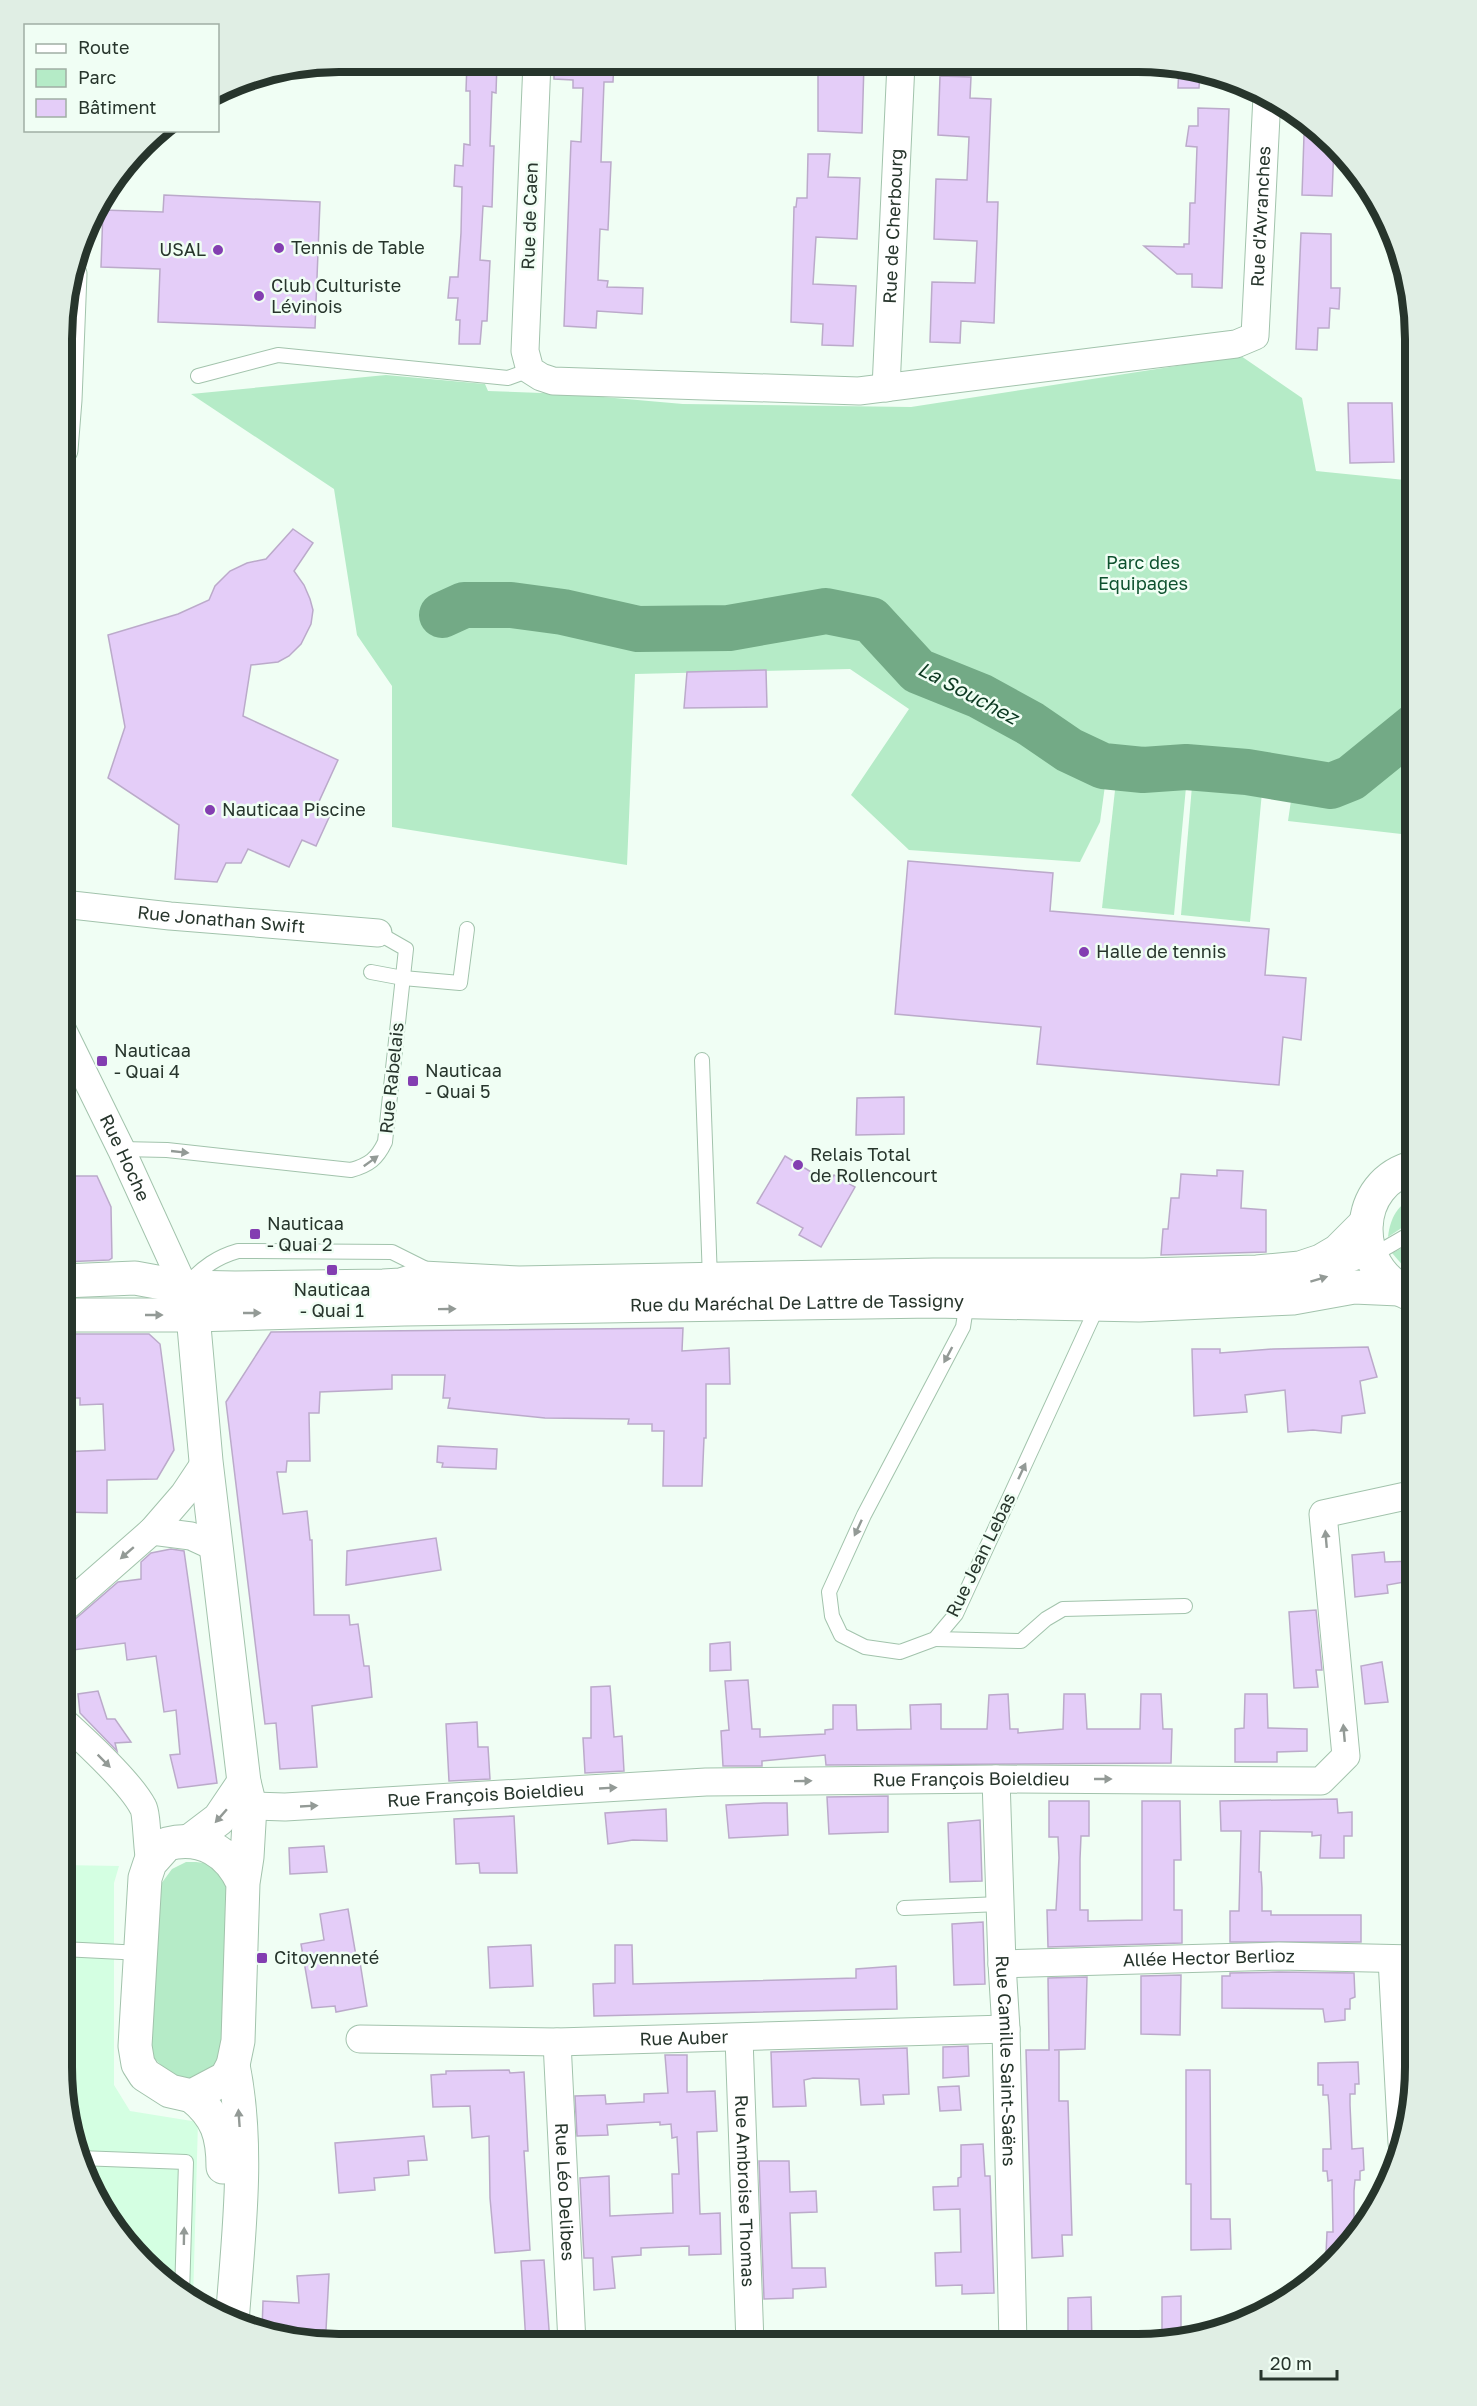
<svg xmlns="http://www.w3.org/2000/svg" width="1477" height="2406" viewBox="0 0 1477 2406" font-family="'Golos Text',sans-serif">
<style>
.built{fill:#d4ffe2}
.green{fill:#b5ebc7}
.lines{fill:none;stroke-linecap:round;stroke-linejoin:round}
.river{stroke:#73aa86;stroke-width:46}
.building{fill:#e4cdf8;stroke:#bbaaca;stroke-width:1.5}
.service-casing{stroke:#a2c3ac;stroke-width:16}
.minor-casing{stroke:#a2c3ac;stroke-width:29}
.secondary-casing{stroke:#a2c3ac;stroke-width:35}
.service{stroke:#fff;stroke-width:14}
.minor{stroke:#fff;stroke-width:27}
.secondary{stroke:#fff;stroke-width:33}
.oneway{fill:#939a96}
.poi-dot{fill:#833eb1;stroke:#f0fef4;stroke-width:2}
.labels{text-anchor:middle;stroke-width:5;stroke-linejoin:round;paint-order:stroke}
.street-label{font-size:18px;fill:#27352c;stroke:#f0fef4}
.poi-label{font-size:18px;fill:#27352c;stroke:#f0fef4;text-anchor:start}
.park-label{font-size:18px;fill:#0d512e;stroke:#f0fef4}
.water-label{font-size:20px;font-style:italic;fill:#0d3a22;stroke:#f0fef4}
.rim{fill:none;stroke:#27352c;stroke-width:8}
</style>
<rect width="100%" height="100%" fill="#f0fef4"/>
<!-- built -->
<polygon class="built" points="62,1865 119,1866 114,1883 114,2085 130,2111 198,2122 193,2301 170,2287 119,2236 82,2173 62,2067"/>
<!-- green -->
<g class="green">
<polygon points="1241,356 1302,398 1316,471 1415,481 1415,555 1409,569 1415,676 1415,773 1410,835 1288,821 1293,787 1107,771 1100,822 1080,862 909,850 851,795 909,709 850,669 635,674 627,865 392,827 392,686 357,635 334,489 191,394 386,375 485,384 488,391 569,394 683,404 911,407"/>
<polygon points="1116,781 1186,787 1174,915 1102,908"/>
<polygon points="1192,786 1262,792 1250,922 1181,915"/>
<path d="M 1415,1197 L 1415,1219 L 1388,1237 C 1390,1218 1398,1204 1415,1197 Z"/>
<polygon points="1415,1242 1415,1274 1405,1268 1392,1253"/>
<path d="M 186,1862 C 218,1861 218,1868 230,1895 L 220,2058 C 198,2092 173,2082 151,2054 L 158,1888 L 172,1869 Z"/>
</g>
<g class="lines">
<!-- river -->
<polyline class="river" points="442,615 464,605 511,605 563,612 638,629 729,628 826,611 871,620 918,671 980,696 1031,724 1069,750 1103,766 1143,770 1186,767 1247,772 1331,786 1351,778 1415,726"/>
</g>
<!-- building -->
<g class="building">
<polygon points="467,62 497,62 496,93 492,92 490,146 494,146 492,207 483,206 480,260 490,261 487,321 482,321 480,344 459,344 460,320 456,320 458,298 448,298 450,277 458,277 461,233 462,187 454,186 455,165 463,166 464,144 470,145 470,91 466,91"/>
<polygon points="554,62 614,62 613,82 604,82 601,162 611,162 608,230 600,229 598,280 608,281 607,287 643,288 642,314 597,311 596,328 564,326 571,141 581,142 583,88 573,88 573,80 554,79"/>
<polygon points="818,63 864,63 862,133 818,131"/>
<polygon points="1179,65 1200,71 1199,88 1178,88"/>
<polygon points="940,76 971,77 970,98 991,99 987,202 998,202 994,323 961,321 960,343 930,342 932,282 975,283 977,241 934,239 936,179 967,180 969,137 938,135"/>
<polygon points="1198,108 1229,109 1222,288 1192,287 1192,274 1177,274 1144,246 1184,247 1184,244 1189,244 1190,203 1195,203 1197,147 1186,146 1189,126 1198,126"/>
<polygon points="1304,135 1324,136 1334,145 1332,196 1302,195"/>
<polygon points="808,154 830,154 828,177 860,178 857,239 816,237 813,284 856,286 853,346 822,345 823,324 791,322 794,207 796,207 797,198 807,198"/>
<polygon points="164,195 320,202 315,328 158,322 160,269 101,267 103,210 163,212"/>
<polygon points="1301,233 1331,234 1331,288 1340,288 1339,309 1330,308 1329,328 1318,328 1317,350 1296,349"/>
<polygon points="1348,403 1392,403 1394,462 1350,463"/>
<polygon points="293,529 313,543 294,571 304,585 310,599 313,610 311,624 301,644 289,656 278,662 251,665 243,716 338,760 317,806 331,813 316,846 302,840 289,867 248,849 241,863 226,863 217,882 175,879 179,825 108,778 125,727 108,635 178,614 209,600 215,586 230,571 247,563 266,559"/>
<polygon points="766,670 767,707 684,708 687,672"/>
<polygon points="908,861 1053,873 1050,911 1269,929 1265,975 1306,978 1301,1040 1283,1037 1279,1085 1037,1064 1041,1027 895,1014"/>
<polygon points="904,1097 904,1134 856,1135 857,1098"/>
<polygon points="785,1156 829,1183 834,1175 855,1187 821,1247 799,1235 803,1228 757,1203"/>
<polygon points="1217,1170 1243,1171 1241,1208 1266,1210 1266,1252 1161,1255 1163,1229 1168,1229 1171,1198 1179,1198 1181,1174 1217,1176"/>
<polygon points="71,1176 97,1176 111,1207 112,1258 109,1260 63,1262 63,1200 72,1200"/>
<polygon points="683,1328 682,1351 729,1348 730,1384 706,1384 706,1438 704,1438 702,1486 663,1486 664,1431 652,1431 652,1424 628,1424 629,1419 545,1418 448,1408 450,1398 443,1398 445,1375 392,1375 392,1389 320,1392 319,1413 309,1413 310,1461 287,1461 286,1472 277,1472 283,1514 307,1511 310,1540 312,1540 314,1615 349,1615 350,1625 358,1624 364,1666 369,1666 372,1697 312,1706 317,1767 280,1769 276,1723 265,1724 226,1402 271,1332"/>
<polygon points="62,1334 149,1334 160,1344 174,1450 157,1479 107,1480 107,1513 62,1512 62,1452 105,1450 103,1404 80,1405 80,1398 65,1398"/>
<polygon points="1368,1347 1377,1377 1360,1381 1365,1413 1342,1416 1341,1433 1313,1430 1288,1432 1285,1390 1245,1395 1247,1412 1194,1416 1192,1349 1220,1349 1220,1353 1273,1349"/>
<polygon points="438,1446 497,1449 496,1469 442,1467 443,1463 437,1462"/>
<polygon points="436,1538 441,1570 346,1585 347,1551"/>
<polygon points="171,1549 184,1551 217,1783 178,1788 170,1755 180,1754 176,1710 164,1712 156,1656 127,1660 125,1643 73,1650 70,1628 73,1621 118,1582 141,1579 141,1562 151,1553"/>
<polygon points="1384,1552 1385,1562 1415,1561 1415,1580 1387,1585 1388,1593 1355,1597 1352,1555"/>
<polygon points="1316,1610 1322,1670 1316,1670 1318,1687 1294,1688 1289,1612"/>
<polygon points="730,1642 731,1670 710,1671 710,1644"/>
<polygon points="1382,1662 1388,1702 1365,1704 1361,1666"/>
<polygon points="748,1680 752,1729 760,1729 760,1737 825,1734 825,1730 833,1729 833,1705 856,1705 857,1730 911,1729 910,1705 941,1704 941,1729 987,1729 989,1695 1008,1694 1010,1729 1018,1729 1018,1733 1063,1729 1064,1694 1085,1694 1087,1729 1140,1729 1141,1694 1161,1694 1163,1729 1172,1729 1171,1763 826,1765 825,1755 762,1761 762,1766 723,1766 721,1731 729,1730 725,1681"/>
<polygon points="610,1686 614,1737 622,1736 624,1771 585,1773 583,1738 591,1738 591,1687"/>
<polygon points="98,1691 107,1719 115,1719 131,1742 115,1743 117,1751 80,1713 78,1694"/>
<polygon points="1245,1694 1267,1694 1268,1728 1307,1729 1307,1751 1277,1752 1277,1762 1235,1762 1235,1729 1244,1728"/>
<polygon points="477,1722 478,1747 488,1747 490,1779 449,1781 446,1724"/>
<polygon points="888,1796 888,1832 829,1834 827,1797"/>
<polygon points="1337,1799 1338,1813 1352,1812 1352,1836 1344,1836 1344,1858 1320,1858 1321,1835 1312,1836 1312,1832 1260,1831 1259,1872 1261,1872 1262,1888 1262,1911 1271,1911 1271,1915 1361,1915 1361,1942 1230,1942 1230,1911 1239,1911 1241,1831 1221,1831 1220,1801"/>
<polygon points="1049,1801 1089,1801 1089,1836 1081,1836 1080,1859 1080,1910 1088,1910 1088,1921 1142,1920 1142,1801 1180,1801 1181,1860 1174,1860 1174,1910 1182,1910 1182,1943 1048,1947 1047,1910 1056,1910 1059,1858 1058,1837 1049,1837"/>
<polygon points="764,1803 787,1803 788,1835 729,1838 726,1805"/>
<polygon points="666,1809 667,1841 633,1840 608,1844 605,1813"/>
<polygon points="514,1816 517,1873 480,1873 479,1863 456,1864 454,1819"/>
<polygon points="980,1820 982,1881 950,1882 948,1823"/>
<polygon points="324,1846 327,1872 290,1874 289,1848"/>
<polygon points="348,1909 356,1956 359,1956 367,2006 336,2012 335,2006 312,2008 301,1944 324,1940 320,1914"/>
<polygon points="983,1922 985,1984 954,1985 952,1924"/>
<polygon points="531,1945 533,1986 490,1988 488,1947"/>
<polygon points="615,1945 632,1945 633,1984 856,1978 856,1969 896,1966 897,2009 594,2016 593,1984 615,1983"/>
<polygon points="1279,1972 1354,1973 1355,1997 1350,1999 1350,2009 1345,2009 1345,2020 1325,2022 1323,2009 1222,2008 1222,1976 1230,1976 1230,1973"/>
<polygon points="1181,1975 1180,2035 1141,2034 1141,1976"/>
<polygon points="1087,1977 1085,2049 1054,2050 1059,2050 1059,2101 1068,2101 1072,2235 1062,2235 1063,2256 1032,2258 1026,2050 1049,2050 1048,1978"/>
<polygon points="968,2046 969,2076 943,2078 943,2047"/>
<polygon points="907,2048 909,2094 883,2095 884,2104 861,2105 859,2079 813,2078 804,2080 806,2106 773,2107 771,2052"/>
<polygon points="665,2055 687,2055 687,2092 715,2091 717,2131 697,2132 700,2214 720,2213 721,2254 689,2255 689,2246 641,2248 641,2255 612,2257 615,2288 594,2290 593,2258 584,2258 580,2178 609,2176 610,2216 673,2213 672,2174 679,2174 677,2137 672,2138 671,2124 660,2125 660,2122 607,2125 608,2135 577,2136 575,2096 605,2095 606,2104 644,2102 644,2094 668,2093"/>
<polygon points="1358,2062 1359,2084 1355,2084 1355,2094 1350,2094 1350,2105 1352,2149 1363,2148 1364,2170 1360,2171 1360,2180 1355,2180 1354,2191 1354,2233 1360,2233 1333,2261 1333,2254 1326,2254 1327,2232 1333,2232 1332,2180 1328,2181 1327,2171 1323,2171 1323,2149 1331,2149 1329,2106 1328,2095 1323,2095 1323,2085 1318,2085 1318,2063"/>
<polygon points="509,2070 510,2073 524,2072 528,2151 524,2151 530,2250 495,2253 490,2198 489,2136 472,2138 470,2106 433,2107 431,2075 446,2074 446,2071"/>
<polygon points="1186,2070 1210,2070 1211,2219 1230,2219 1231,2249 1191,2250 1191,2184 1186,2184"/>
<polygon points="959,2086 961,2110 940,2111 938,2087"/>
<polygon points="424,2136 427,2160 408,2161 409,2175 374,2178 375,2190 339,2193 335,2143"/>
<polygon points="983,2144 985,2176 990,2176 994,2293 962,2294 962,2285 936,2286 935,2253 961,2252 960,2209 934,2210 933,2187 958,2186 958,2178 961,2177 961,2145"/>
<polygon points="759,2161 789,2161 790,2192 816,2191 817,2212 790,2213 792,2268 825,2268 826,2287 793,2289 793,2298 764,2299"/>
<polygon points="544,2260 550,2343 526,2343 521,2261"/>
<polygon points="329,2274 326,2330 323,2330 323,2338 284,2337 262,2331 263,2301 299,2303 297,2276"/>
<polygon points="1181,2296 1181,2336 1162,2340 1162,2297"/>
<polygon points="1091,2297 1092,2344 1068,2344 1068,2298"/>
</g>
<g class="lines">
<!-- service casing -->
<g class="service-casing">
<g id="service">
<polyline points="198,376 278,355 508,378 530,370"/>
<polyline points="371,972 403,978 460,983 467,929"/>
<polyline points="702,1060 710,1279"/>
<path d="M 121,1149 L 167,1150 L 351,1170 C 369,1165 377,1159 385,1142 L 406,949 L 378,933"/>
<polyline points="1314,1280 1370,1257 1415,1231"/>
<path d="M 188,1283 C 203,1267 217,1257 238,1251 L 392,1252 L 430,1271"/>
<polyline points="967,1301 963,1327 864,1515 829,1592 832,1616 841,1635 865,1647 900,1652 935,1639 956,1614 1098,1305"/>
<polyline points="935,1639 1021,1641 1046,1619 1063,1609 1185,1606"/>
<polyline points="904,1908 1000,1904"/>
<polyline points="62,1949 142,1953"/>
<polyline points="79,2158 186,2162 182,2294"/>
</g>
</g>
<!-- minor casing -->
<g class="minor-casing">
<g id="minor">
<path id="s1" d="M 537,62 L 525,351 L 530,370 L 541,377 L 553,381 L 859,391 L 1236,344 L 1255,336 L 1267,96"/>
<path id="s2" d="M 886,388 L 901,63"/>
<polyline points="64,450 68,400 73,274"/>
<path id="s3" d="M 63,904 L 170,916 L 378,933"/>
<path id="s4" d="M 63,1031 L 121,1149 L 184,1287"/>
<polyline points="152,1531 191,1536 217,1548"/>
<polyline points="62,1610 152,1531 184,1494 206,1461"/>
<path d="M 62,1720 C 84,1740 130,1782 143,1807 C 147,1814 147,1850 150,1863"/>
<path id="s5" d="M 996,1779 L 1002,1964 L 1006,2029 L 1013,2344"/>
<path id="s6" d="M 250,1806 L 285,1807 L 706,1782 L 996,1779 L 1321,1781 L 1346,1756 L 1323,1514 L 1415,1494"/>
<polyline points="1392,1959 1402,2143"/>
<path id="s7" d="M 1002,1964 L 1279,1956 L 1415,1959"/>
<path id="s8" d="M 739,2038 L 750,2343"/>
<path id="s9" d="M 360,2039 L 557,2042 L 1006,2029"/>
<path id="s10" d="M 557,2042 L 572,2343"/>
</g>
</g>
<!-- secondary casing -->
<g class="secondary-casing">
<g id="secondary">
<polyline points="63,1281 135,1278 184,1287 235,1288 383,1286 401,1285 423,1278 519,1283 934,1275 1144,1275 1257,1272 1300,1268 1321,1261 1338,1251 1366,1223"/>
<path d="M 1408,1293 C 1350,1268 1352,1182 1415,1167"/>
<path d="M 187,1296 L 193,1315 L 206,1461 L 244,1782 L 250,1806 L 247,1857 L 243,1883 L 238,2041 L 233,2065 L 226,2078 L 192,2096 L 170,2091 L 145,2075 L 138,2064 L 135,2046 L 145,1878 L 150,1863 L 167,1844 C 202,1835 229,1852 243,1883"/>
<path id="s11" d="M 62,1315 L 193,1315 L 404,1309 L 934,1301 L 1139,1305 L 1293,1298 L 1354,1287 L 1399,1289"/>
<polyline points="190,1841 219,1819 244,1782"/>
<path d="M 192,2096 C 217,2116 223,2135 223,2167"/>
<path d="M 232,2323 C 238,2238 250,2149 233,2065"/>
</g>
</g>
<!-- service -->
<use href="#service" class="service"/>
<!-- minor -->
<use href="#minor" class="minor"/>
<!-- secondary -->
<use href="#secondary" class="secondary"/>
</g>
<!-- one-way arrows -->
<defs><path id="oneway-solid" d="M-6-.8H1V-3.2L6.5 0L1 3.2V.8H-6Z" transform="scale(1.5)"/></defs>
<g class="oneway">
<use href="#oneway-solid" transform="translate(180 1152) rotate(6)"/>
<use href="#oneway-solid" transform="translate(371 1161) rotate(-36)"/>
<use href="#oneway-solid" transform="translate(1319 1279) rotate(-17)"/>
<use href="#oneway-solid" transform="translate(447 1309) rotate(-1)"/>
<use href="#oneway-solid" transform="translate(252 1313)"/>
<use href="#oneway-solid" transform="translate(154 1315)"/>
<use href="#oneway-solid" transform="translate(948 1355) rotate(118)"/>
<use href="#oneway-solid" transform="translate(1022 1471) rotate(-65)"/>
<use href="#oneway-solid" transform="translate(858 1528) rotate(115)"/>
<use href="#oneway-solid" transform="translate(1326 1539) rotate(-95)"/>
<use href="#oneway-solid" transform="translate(127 1553) rotate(139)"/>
<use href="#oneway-solid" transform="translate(1344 1733) rotate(-95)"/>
<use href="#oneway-solid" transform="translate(104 1761) rotate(45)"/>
<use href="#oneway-solid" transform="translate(1103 1779)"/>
<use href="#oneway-solid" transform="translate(803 1781) rotate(-1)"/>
<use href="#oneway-solid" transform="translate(608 1788) rotate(-3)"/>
<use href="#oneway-solid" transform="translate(309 1806) rotate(-3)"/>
<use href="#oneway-solid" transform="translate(221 1816) rotate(131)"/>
<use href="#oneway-solid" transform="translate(239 2118) rotate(-94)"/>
<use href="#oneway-solid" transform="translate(184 2236) rotate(-89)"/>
</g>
<!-- markers -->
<g class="poi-dot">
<circle cx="279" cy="248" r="6"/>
<circle cx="218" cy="250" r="6"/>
<circle cx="259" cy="296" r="6"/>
<circle cx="210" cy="810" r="6"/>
<circle cx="1084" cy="952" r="6"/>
<rect x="96" y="1055" width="12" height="12" rx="3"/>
<rect x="407" y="1075" width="12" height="12" rx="3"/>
<circle cx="798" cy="1165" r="6"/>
<rect x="249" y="1228" width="12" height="12" rx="3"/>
<rect x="326" y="1264" width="12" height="12" rx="3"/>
<rect x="256" y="1952" width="12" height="12" rx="3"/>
</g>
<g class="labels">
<!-- street labels -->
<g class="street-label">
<text transform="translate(530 216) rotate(-88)" y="6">Rue de Caen</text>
<text dy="6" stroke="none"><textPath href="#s1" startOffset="1161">Rue d'Avranches</textPath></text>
<text dy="6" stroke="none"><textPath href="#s2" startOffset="162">Rue de Cherbourg</textPath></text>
<text dy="6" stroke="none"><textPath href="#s3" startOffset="159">Rue Jonathan Swift</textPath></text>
<text transform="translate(392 1078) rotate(-84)" y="6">Rue Rabelais</text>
<text dy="6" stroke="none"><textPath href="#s4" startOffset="141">Rue Hoche</textPath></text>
<text dy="6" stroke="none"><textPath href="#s11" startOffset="735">Rue du Maréchal De Lattre de Tassigny</textPath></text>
<text transform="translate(981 1555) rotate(-64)" y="6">Rue Jean Lebas</text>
<text dy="6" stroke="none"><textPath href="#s6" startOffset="722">Rue François Boieldieu</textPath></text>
<text dy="6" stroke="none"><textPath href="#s6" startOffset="236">Rue François Boieldieu</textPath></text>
<text dy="6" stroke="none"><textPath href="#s7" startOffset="207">Allée Hector Berlioz</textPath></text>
<text dy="6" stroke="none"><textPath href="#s9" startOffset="324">Rue Auber</textPath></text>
<text dy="6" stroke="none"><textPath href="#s5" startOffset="282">Rue Camille Saint-Saëns</textPath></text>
<text dy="6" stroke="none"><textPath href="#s8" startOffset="153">Rue Ambroise Thomas</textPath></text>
<text dy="6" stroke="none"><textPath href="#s10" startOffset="150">Rue Léo Delibes</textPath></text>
</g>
<!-- poi labels -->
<g class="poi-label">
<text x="291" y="254">Tennis de Table</text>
<text x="206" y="256" text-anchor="end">USAL</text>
<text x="271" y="292">Club Culturiste<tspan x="271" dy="21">Lévinois</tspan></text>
<text x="222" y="816">Nauticaa Piscine</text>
<text x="1096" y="958">Halle de tennis</text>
<text x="114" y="1057">Nauticaa<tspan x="114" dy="21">- Quai 4</tspan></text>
<text x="425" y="1077">Nauticaa<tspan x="425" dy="21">- Quai 5</tspan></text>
<text x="810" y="1161">Relais Total<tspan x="810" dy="21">de Rollencourt</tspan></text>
<text x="267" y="1230">Nauticaa<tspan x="267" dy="21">- Quai 2</tspan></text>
<text x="332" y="1296" text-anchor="middle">Nauticaa<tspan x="332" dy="21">- Quai 1</tspan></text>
<text x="274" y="1964">Citoyenneté</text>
</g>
<!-- park labels -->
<g class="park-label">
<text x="1143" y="569">Parc des<tspan x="1143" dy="21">Equipages</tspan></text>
</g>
<!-- water labels -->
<g class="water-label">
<text transform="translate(968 693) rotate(28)" y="7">La Souchez</text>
</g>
</g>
<!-- crop -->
<path d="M0 0H1477V2406H0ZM339 72H1138A267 267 0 0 1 1405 339V2067A267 267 0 0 1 1138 2334H339A267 267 0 0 1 72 2067V339A267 267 0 0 1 339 72Z" fill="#e0eee4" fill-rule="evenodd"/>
<path class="rim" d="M339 72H1138A267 267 0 0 1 1405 339V2067A267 267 0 0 1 1138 2334H339A267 267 0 0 1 72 2067V339A267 267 0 0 1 339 72Z"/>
<!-- legend -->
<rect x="24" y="24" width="195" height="108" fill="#f0fef4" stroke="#a0aea4" stroke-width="1.5"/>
<rect x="36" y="44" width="30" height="9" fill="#ffffff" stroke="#a0aea4" stroke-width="1.5"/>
<text x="78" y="54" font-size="18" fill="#27352c">Route</text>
<rect x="36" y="69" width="30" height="18" fill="#b5ebc7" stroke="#a0aea4" stroke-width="1.5"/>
<text x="78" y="84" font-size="18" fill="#27352c">Parc</text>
<rect x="36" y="99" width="30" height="18" fill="#e4cdf8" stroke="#a0aea4" stroke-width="1.5"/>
<text x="78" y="114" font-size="18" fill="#27352c">Bâtiment</text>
<!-- scale -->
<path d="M1261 2370v9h76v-9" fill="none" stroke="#27352c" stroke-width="3"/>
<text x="1270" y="2370" font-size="18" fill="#27352c" stroke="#f0fef4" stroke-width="4.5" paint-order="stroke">20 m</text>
</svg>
